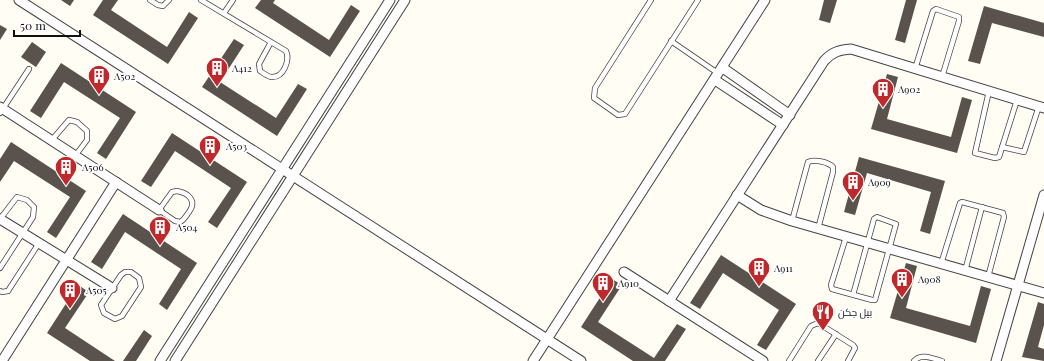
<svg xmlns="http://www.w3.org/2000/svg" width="1044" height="361" viewBox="0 0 1044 361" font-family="'Playfair Display',Cairo,serif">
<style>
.building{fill:#59524d}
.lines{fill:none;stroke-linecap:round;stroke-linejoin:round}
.lane-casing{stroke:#434343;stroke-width:6}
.street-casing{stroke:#434343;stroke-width:11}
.lane{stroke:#fff;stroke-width:4.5}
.street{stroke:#fff;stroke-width:9}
.labels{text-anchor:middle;stroke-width:4;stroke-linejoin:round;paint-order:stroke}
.poi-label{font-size:10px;fill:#101010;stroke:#fff;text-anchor:start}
</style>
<rect width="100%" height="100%" fill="#fffdf4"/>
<!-- building -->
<g class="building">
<polygon points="61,0 74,0 70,6"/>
<polygon points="103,0 118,0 111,10 167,47 189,12 198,18 168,64 93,15"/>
<polygon points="261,0 275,0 273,3 329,40 351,5 360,11 330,57 255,8"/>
<polygon points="824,0 837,0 830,23 819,20"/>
<polygon points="906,0 917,0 905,43 895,40"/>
<polygon points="984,6 1044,23 1044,37 992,23 980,64 968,61"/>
<polygon points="0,25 7,29 0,40"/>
<polygon points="234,39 244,45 220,82 276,118 298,84 307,89 277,136 202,87"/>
<polygon points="32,42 46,52 36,67 21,57"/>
<polygon points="61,63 136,112 106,159 97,153 120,118 64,82 41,118 30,111"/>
<polygon points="887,74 898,77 887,119 951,137 962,97 972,100 957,153 871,129"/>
<polygon points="172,133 247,182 217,228 208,222 231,188 175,151 151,187 141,181"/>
<polygon points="11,142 86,191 56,238 47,232 70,197 14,161 0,182 0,159"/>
<polygon points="859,157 945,181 930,234 920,231 931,192 867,173 855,215 844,212"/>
<polygon points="123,214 197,263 167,310 159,304 181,269 125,232 102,269 91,262"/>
<polygon points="721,255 796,304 766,350 757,345 779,310 723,273 700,309 690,303"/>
<polygon points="906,263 917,266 906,308 970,326 981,286 991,289 976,343 890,318"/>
<polygon points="612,279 622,285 598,322 654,358 677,324 686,329 665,361 633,361 581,327"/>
<polygon points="78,285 89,292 65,328 115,361 90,361 47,333"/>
<polygon points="1038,302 1044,304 1044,325 1038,347 1044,349 1044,361 1022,357"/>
<polygon points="144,330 152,336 136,361 123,361"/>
</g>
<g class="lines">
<!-- lane casing -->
<g class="lane-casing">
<g id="lane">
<polyline points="150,0 158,5 163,6 169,0"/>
<path d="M 201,0 L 286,51 C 290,60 284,78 271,77 C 267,76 263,73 260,71 L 259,64 L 271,42"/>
<polyline points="651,0 595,88 594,98 618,115 625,114 698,0"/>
<polyline points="224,13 233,0"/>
<polyline points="671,41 719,74"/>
<polyline points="915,69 933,11 936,9 959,17 959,21 942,77"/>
<polyline points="989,91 975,153 995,158 999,157 1017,100"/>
<polyline points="0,113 29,69"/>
<polyline points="51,141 69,120 77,122 87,131 87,140 75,156"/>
<polyline points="1002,147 1024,152 1039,106"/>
<path d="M 177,191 C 189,193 197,201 189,212 C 186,216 184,220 180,222 L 175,221 L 159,210 L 172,192 Z"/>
<polyline points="0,219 17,197 27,200 34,207 33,217 0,268"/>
<path d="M 792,221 L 808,162 C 815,159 828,162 833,167 L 833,172 L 818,229"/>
<polyline points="846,237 831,285 832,289 872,300 875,300 896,224 877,217 874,219 853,295"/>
<polyline points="941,264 960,203 962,202 1003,213 1004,217 988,277"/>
<polyline points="965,271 982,207"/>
<polygon points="125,272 131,272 139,278 141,287 122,316 115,319 104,313 101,305 121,275"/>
<polyline points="0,291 2,292 8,291 39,243"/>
<polyline points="789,361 811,326 818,323 853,345 855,348 848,361"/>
<polyline points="818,361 836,334"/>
<path d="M 914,361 C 921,353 932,358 942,361"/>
</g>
</g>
<!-- street casing -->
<g class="street-casing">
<g id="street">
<polyline points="19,0 581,361"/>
<polyline points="723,68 790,115"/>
<polyline points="715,80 783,125"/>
<polyline points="0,107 159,210"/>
<polyline points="737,195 761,210 792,221 1044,293"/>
<polyline points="0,219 112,288"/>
<polyline points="624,272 763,361"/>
<path d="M 669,301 L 824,61 C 832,52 839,50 851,49 L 1044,108"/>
<polyline points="2,361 116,182"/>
<polyline points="160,361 390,0"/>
<polyline points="175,361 405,0"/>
<polyline points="533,361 765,0"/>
<polyline points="996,361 1044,195"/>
</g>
</g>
<!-- lane -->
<use href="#lane" class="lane"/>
<!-- street -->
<use href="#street" class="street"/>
</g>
<!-- icons -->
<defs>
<g id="building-pin" transform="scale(1.15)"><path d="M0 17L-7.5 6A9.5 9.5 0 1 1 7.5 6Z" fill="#c0292b" stroke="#fff"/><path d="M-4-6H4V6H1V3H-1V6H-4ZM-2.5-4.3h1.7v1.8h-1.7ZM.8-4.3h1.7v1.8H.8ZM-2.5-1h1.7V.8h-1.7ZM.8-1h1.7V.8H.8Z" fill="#fff"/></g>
<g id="restaurant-pin" transform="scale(1.15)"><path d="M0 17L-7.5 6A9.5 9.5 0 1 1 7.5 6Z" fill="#c0292b" stroke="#fff"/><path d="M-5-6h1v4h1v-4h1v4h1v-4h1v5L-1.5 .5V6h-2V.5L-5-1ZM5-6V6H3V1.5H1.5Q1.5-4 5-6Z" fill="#fff"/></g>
</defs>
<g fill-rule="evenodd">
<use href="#building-pin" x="217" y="68"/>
<use href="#building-pin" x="99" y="76"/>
<use href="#building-pin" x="883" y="89"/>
<use href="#building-pin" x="210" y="146"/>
<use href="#building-pin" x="66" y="167"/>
<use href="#building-pin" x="853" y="182"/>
<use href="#building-pin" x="160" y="227"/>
<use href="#building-pin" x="759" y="268"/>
<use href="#building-pin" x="902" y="279"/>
<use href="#building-pin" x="603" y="283"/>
<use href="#building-pin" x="70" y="290"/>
<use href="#restaurant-pin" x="823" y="312"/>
</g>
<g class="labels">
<!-- poi labels -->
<g class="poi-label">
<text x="232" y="72">A412</text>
<text x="114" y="80">A502</text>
<text x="898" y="93">A902</text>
<text x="226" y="150">A503</text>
<text x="82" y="171">A506</text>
<text x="868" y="186">A909</text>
<text x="176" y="231">A504</text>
<text x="774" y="272">A911</text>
<text x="918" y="283">A908</text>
<text x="618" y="287">A910</text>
<text x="86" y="294">A505</text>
<text x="838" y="316">بيل جكن</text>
</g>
</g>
<!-- scale -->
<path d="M14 30v6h66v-6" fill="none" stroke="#101010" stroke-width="2"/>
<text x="20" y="30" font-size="12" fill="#101010" stroke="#ffffff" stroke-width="3" paint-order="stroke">50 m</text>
</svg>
